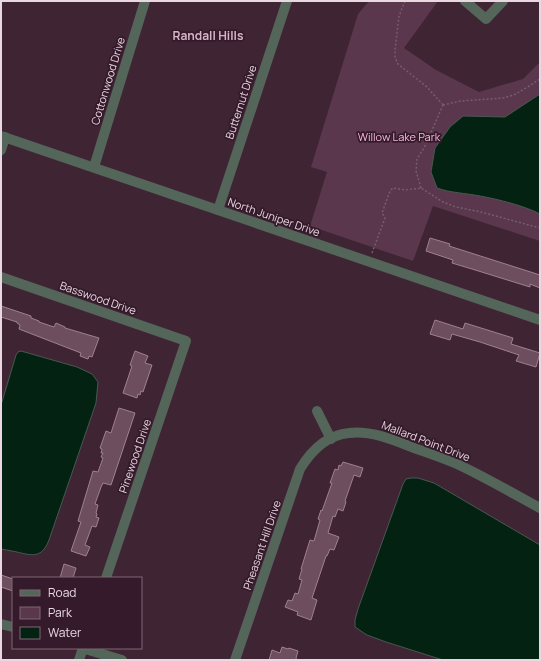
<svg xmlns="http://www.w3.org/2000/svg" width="541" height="661" viewBox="0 0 541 661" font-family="Manrope,sans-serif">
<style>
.green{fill:#5a374c}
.water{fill:#042212;stroke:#495850}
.building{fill:#6c4e5f;stroke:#a07f92}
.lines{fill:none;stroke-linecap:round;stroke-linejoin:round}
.path{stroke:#765e6c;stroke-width:1.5;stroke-dasharray:2 2;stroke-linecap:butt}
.minor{stroke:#546559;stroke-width:10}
.labels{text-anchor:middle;stroke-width:3.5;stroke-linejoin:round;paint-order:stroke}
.street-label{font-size:11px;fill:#e9d7e1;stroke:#341a2a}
.park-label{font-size:11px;fill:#fab8de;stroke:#341a2a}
.neighbourhood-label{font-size:12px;font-weight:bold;fill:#d7b3c7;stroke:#341a2a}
</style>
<rect width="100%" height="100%" fill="#3f2434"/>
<!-- green -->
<polygon class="green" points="369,1 438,1 404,48 436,70 479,92 523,79 540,62 540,241 433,206 413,261 310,226 327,172 311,167 358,14"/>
<!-- water -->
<g class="water">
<path d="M 540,94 L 540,214 C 525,206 497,199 480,196 C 465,193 451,193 437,188 L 431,172 L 435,148 L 450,127 L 463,116 L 505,117 Z"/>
<path d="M 21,351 L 77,367 L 92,374 L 98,382 L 96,403 L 49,540 C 42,558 33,556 17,552 C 12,551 6,550 1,549 L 1,405 L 16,355 L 18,352 Z"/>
<polygon points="411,478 418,478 434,483 540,545 540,660 443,660 386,642 367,635 355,627 355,620 358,609 403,484 406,479"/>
</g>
<!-- building -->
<g class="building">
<polygon points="430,238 450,244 449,246 540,275 540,288 530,284 530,287 472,269 452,263 453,260 426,251"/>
<polygon points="1,306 31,316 31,318 39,321 39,322 54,327 56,323 65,327 65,328 99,338 92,357 89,356 88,359 80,356 81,353 19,329 20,325 17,323 17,322 1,317"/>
<polygon points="435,320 463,329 465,323 513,338 511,344 540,353 536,367 516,361 519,355 480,342 452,334 450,340 430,334"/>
<polygon points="135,351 148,356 145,363 152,365 143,392 141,391 140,395 138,394 137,398 123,393 132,366 130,365"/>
<polygon points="119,408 135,413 111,485 103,483 101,487 95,504 98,505 96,513 97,514 96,517 99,518 96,527 92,526 85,545 90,547 86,556 71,551 81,522 78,521 93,471 98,472 103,458 101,457 103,453 101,453 102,449 100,448 106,431 111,433"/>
<polygon points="343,462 363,468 360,477 354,475 345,501 346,502 343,511 338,509 335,517 333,516 328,533 339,537 334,550 330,549 327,556 326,556 312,598 317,600 311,620 297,615 298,612 285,607 288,600 292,601 295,593 298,594 302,580 299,579 302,569 301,569 310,540 314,541 320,520 318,519 321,510 322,511 332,483 330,483 335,469 338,470 339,465 341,466"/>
<polygon points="64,564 76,568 73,578 60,578"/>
<polygon points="1,575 13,579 13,591 1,587"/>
<polygon points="282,647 288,649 289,648 298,651 296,658 297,660 269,660 272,650 280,653"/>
</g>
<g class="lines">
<!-- path -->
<g class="path">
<polyline points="405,1 399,16 395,50 395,58 398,64 427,87 443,105"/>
<polyline points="443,105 461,101 503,98 514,95 529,86 540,79"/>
<polyline points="421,188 416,171 417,159 425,146 443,105"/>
<polyline points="372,253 385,218 382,213 390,191 393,188 405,190 421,188 443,202 456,207 481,212 540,228"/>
</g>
<!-- minor -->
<g class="minor">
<polyline points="465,1 486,19 503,1"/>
<polyline points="1,136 540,320"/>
<polyline points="1,150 5,137"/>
<polyline points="94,167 145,1"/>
<polyline points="218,210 287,1"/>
<polyline points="1,277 186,341 106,578"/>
<polyline points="317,411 331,439"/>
<polyline points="1,624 13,627"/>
<polyline points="82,648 122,660"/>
<polyline points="79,660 83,648"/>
<path d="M 235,660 L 300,469 C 311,451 327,435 349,433 C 371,430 394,440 414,448 C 428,453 443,458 457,464 C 485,477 512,493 540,508"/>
</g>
</g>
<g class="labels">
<!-- street labels -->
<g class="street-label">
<text transform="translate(108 81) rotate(-73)" y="4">Cottonwood Drive</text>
<text transform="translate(241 102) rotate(-72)" y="4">Butternut Drive</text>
<text transform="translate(274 217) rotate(19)" y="4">North Juniper Drive</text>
<text transform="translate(98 298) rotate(19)" y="4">Basswood Drive</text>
<text transform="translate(426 441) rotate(21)" y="4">Mallard Point Drive</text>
<text transform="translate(135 456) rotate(-71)" y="4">Pinewood Drive</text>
<text transform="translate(262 545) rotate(-71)" y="4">Pheasant Hill Drive</text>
</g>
<!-- park labels -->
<g class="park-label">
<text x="399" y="141">Willow Lake Park</text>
</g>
<!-- neighbourhood labels -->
<g class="neighbourhood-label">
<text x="208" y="40">Randall Hills</text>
</g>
</g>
<!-- border -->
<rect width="541" height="661" fill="none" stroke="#e9d7e1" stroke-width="4"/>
<!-- legend -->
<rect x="12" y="577" width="130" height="72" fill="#341a2a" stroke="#7c6673"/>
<rect x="20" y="590" width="20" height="6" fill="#546559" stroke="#7c6673"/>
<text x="48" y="597" font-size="12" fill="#e9d7e1">Road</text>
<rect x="20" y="607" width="20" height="12" fill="#5a374c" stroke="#7c6673"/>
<text x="48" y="617" font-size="12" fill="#e9d7e1">Park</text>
<rect x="20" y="627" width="20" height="12" fill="#042212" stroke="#7c6673"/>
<text x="48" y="637" font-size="12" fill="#e9d7e1">Water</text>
</svg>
